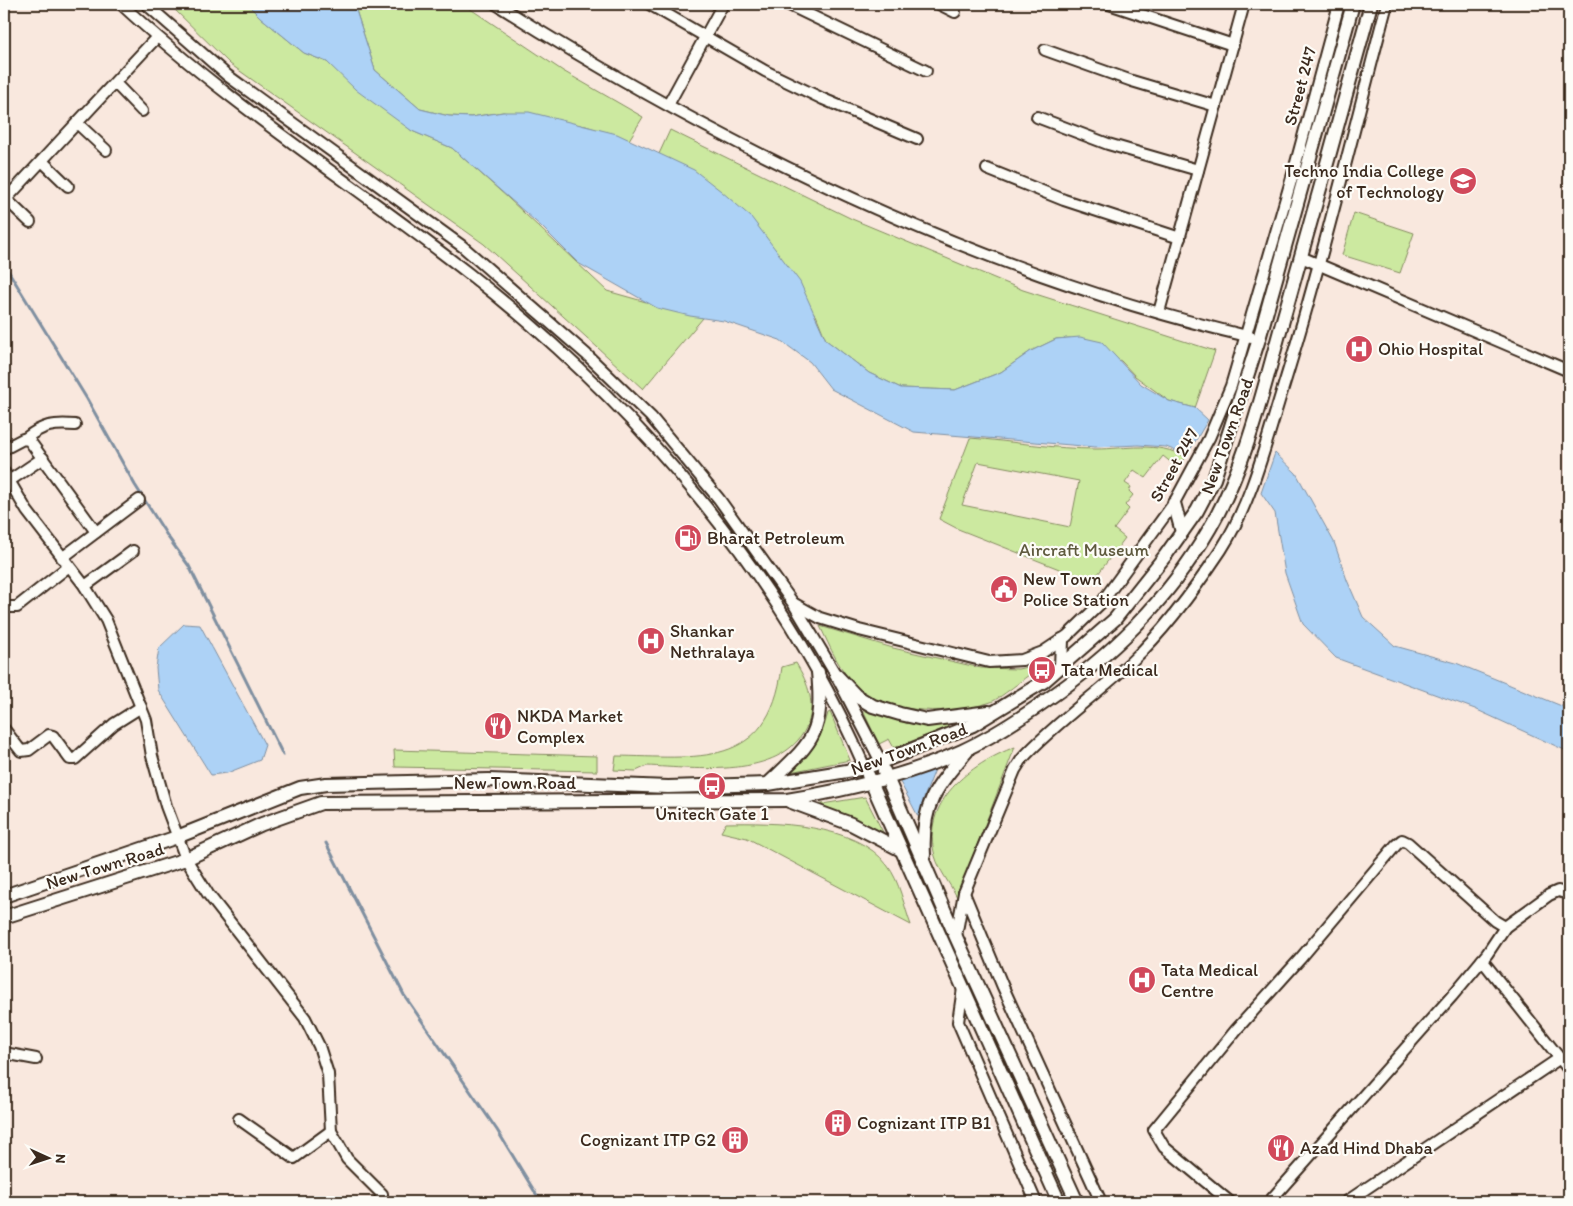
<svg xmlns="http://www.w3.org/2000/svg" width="1573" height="1206" viewBox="0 0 1573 1206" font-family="Itim,sans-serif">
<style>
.green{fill:#cce9a0;stroke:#848a5f;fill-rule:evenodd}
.water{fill:#add2f6;stroke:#7f8fa0}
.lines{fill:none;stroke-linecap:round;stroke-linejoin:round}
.stream{stroke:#7f8fa0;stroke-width:3}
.minor-casing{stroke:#3b2a1e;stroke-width:14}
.major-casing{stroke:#3b2a1e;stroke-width:16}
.minor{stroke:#fdfcf7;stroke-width:10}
.major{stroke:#fdfcf7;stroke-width:12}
.labels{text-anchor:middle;stroke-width:4.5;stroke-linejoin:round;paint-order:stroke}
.street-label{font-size:18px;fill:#3b2a1e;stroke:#fdfcf7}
.poi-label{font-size:18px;fill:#3b2a1e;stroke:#fdfcf7;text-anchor:start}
.park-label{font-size:18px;fill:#5f5a3e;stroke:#fdfcf7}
</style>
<rect width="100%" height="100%" fill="#f9e8de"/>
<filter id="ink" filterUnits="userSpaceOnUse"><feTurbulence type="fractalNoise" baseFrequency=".02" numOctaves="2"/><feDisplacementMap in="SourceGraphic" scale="10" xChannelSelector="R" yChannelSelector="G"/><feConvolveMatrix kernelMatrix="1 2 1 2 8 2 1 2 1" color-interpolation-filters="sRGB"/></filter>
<g filter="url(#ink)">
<!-- green -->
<g class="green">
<polygon points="169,4 247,4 260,17 304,53 327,62 412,131 452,148 507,197 607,291 703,318 643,389 484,244 230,64"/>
<polygon points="354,4 463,4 563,71 643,117 629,140 586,126 503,112 471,117 449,116 420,109 375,70"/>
<polygon points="670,130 852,219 1023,290 1215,351 1195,408 1169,401 1135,376 1121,361 1070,338 1056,339 1031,351 1001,372 955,390 901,388 869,373 826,340 816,315 659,154"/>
<polygon points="1354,213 1414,233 1400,273 1342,255"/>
<path d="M 970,438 C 1011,441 1054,449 1096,449 C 1126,449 1157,441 1186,457 L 1178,468 L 1163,456 L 1146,478 L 1134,470 L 1125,483 L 1131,487 L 1129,491 L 1133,495 L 1125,505 L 1129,509 L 1114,529 L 1125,538 L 1092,582 L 958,529 L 939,519 ZM 978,462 L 1079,481 L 1070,527 L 962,505 Z"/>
<path d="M 820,626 L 893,648 L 981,668 L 1018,669 L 1043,664 C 1032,672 1001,698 991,702 C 954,715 889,715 858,688 C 840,672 830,647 820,626 Z"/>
<path d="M 796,663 C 808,683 817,705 806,728 C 780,780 696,768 647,766 L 636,771 L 614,770 L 616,756 C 696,757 769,771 782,667 Z"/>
<polygon points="868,708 906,723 929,726 948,725 948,727 894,748 889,739 879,744 864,713 864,709"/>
<path d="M 830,712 L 850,760 L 790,772 C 812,752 820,742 828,713 Z"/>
<path d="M 1015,747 L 957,897 C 950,884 939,870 935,856 C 920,802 970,764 1015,747 Z"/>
<polygon points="394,750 597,756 597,771 395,767"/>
<polygon points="865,797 887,840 816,805"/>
<path d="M 726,823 C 773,822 856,823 887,865 C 900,881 904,907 911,925 L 747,838 L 721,832 Z"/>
</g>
<!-- water -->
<g class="water">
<polygon points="247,4 354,4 375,70 420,109 449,116 471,117 503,112 529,112 617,134 694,170 721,191 751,217 800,282 826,340 869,373 901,388 955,390 1001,372 1031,351 1056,339 1080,337 1102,342 1141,384 1169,401 1195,408 1208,420 1187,455 1166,447 1138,445 1095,447 914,432 831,389 810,362 780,340 724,321 690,316 657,308 578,263 543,228 452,148 412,131 356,90 327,62 304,53 260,17"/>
<polygon points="1275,453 1296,473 1334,542 1347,580 1363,617 1395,646 1456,663 1569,709 1569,752 1475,709 1336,658 1303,624 1285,573 1275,513 1261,493"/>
<polygon points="184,624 200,625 265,745 260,760 227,773 211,775 158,690 156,668 159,648"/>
<polygon points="936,767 923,800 920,820 900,782"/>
</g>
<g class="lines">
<!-- stream -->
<g class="stream">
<polyline points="4,264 87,399 135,485 168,537 189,566 283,755"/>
<polyline points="326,843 404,995 497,1130 541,1202"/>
</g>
<!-- minor casing -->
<g class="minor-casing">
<g id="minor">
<path d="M 121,4 C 228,104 353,183 468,273 C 636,404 780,572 865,768"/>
<polyline points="146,4 228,76 462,246 586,354 651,417 719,499 793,603 836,675 881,762"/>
<path d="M 496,4 C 729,151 982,274 1251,337"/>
<polyline points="649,4 765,71 823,99 917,139"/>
<polyline points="787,4 926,71"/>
<polyline points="939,4 955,12"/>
<polyline points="1109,4 1233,45"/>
<polyline points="1045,50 1132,81 1216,106"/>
<polyline points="115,83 142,111"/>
<polyline points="668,105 723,4"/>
<polyline points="1037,117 1108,144 1198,170"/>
<polyline points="77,123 106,150"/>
<polyline points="42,161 68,186"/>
<polyline points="987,169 1064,200 1180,238"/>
<polyline points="30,222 7,200 7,198 157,37"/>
<polyline points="1301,257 1569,371"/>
<polyline points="1159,312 1244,4"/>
<path d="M 26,438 C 43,425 54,423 75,425"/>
<polyline points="4,449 23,439 29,440 96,532"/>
<polyline points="4,472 27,511 84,585 106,620 146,720 152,756 166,806 186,859 208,894 305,1018 319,1046 328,1074 331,1131 347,1159 382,1194 379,1202"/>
<polyline points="9,481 43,458"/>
<polyline points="62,558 139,500"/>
<polyline points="85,586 133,551"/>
<polyline points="795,604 820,618 859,630 989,662 1022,660 1043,652 1067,636 1102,602 1174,503 1209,438 1231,386 1293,174 1339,4"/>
<polyline points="4,607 17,607 69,566"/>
<polyline points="4,729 21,751 29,750 49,735 53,736 70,759 75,759 114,724 141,707"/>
<polyline points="964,893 1003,987 1101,1202"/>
<path d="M 956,936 L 964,893 L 1015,770 L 1022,759 C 1055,723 1096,695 1132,661 C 1166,629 1195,589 1221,550 C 1252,502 1266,442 1283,388 C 1322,262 1353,132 1387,4"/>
<polyline points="1482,960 1569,1070"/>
<polyline points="963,988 958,1022 1036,1202"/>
<polyline points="4,1053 36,1059"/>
<polyline points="239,1119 294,1158 331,1131"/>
<polyline points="1230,1202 1164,1147 1154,1130 1236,1030 1300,959 1396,845 1402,840 1408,843 1495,921 1505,927"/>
<polyline points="1269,1202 1452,996 1487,954 1505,927 1549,895 1558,891 1569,894"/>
<polyline points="1346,1202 1560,1058"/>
</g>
</g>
<!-- major casing -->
<g class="major-casing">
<g id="major">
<polyline points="1174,503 1182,532"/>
<polyline points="1061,667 1062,640"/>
<polyline points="836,675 856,696 873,706 900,714 927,720 989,712"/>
<polyline points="884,771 956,937 1077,1202"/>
<polyline points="868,775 1059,1202"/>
<path d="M 768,784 C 812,742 824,736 818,672"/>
<polyline points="789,801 851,824 901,850"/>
<path d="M 924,855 C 921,804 936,787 967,751"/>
<polyline points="4,896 177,837 300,788 326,784 489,780 668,787 768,784 865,768 881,762 973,725 1043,682 1115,619 1165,556 1197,511 1214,479 1259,339 1353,4"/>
<path d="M 4,917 L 186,859 L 262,824 L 321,803 L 787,800 C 847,790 907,776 962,751 C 990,738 1015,722 1041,704 C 1111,656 1167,602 1210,528 C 1247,464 1263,390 1283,320 C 1313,215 1342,109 1371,4"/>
</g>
</g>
<!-- minor -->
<use href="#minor" class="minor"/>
<!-- major -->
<use href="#major" class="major"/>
</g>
</g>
<!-- icons -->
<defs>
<g id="university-disc" transform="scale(1.4375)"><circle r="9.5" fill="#d1495b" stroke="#fdfcf7"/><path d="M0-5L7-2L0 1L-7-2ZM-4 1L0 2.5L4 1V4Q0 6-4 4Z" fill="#fff"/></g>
<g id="hospital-disc" transform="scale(1.4375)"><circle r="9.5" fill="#d1495b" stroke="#fdfcf7"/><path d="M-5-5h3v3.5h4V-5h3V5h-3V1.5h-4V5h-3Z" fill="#fff"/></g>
<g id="fuel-disc" transform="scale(1.4375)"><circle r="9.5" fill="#d1495b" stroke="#fdfcf7"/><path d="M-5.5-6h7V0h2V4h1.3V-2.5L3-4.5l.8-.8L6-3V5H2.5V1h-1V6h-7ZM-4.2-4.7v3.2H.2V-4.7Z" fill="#fff"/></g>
<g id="civic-disc" transform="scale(1.4375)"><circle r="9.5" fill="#d1495b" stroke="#fdfcf7"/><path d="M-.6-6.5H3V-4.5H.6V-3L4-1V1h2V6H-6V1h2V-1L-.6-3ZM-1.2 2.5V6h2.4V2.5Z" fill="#fff"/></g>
<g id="bus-disc" transform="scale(1.4375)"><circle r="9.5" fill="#d1495b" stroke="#fdfcf7"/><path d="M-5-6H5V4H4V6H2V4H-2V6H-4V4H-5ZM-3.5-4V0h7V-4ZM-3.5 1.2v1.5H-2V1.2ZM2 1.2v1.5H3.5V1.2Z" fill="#fff"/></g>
<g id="restaurant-disc" transform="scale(1.4375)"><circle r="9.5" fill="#d1495b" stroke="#fdfcf7"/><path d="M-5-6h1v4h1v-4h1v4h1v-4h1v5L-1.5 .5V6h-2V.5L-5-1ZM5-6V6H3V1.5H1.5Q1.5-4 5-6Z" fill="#fff"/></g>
<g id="building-disc" transform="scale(1.4375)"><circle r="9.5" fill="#d1495b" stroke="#fdfcf7"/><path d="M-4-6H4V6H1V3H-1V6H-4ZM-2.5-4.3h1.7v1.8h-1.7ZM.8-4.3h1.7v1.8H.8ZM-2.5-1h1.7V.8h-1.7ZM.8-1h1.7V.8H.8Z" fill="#fff"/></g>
</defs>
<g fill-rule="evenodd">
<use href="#university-disc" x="1463" y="181"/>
<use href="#hospital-disc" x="1359" y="349"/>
<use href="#fuel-disc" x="688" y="538"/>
<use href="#civic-disc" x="1004" y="589"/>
<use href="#hospital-disc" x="651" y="641"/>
<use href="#bus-disc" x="1042" y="670"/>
<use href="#restaurant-disc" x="498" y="726"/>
<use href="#bus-disc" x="712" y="786"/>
<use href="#hospital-disc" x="1142" y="980"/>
<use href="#building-disc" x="838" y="1123"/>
<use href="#building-disc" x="735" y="1140"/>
<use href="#restaurant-disc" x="1281" y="1148"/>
</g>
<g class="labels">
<!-- street labels -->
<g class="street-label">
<text transform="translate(1300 86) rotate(-75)" y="6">Street 247</text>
<text transform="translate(1227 436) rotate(-70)" y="6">New Town Road</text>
<text transform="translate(1174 465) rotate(-61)" y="6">Street 247</text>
<text transform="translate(909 749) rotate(-20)" y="6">New Town Road</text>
<text x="515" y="789">New Town Road</text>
<text transform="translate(105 866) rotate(-17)" y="6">New Town Road</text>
</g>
<!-- poi labels -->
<g class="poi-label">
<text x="1444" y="177" text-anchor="end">Techno India College<tspan x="1444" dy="21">of Technology</tspan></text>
<text x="1378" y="355">Ohio Hospital</text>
<text x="707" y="544">Bharat Petroleum</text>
<text x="1023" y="585">New Town<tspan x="1023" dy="21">Police Station</tspan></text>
<text x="670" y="637">Shankar<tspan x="670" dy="21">Nethralaya</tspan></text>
<text x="1061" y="676">Tata Medical</text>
<text x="517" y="722">NKDA Market<tspan x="517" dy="21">Complex</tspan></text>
<text x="712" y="820" text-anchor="middle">Unitech Gate 1</text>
<text x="1161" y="976">Tata Medical<tspan x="1161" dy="21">Centre</tspan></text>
<text x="857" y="1129">Cognizant ITP B1</text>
<text x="716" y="1146" text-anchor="end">Cognizant ITP G2</text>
<text x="1300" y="1154">Azad Hind Dhaba</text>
</g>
<!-- park labels -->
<g class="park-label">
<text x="1084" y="556">Aircraft Museum</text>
</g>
</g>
<!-- margin -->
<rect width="1573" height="1206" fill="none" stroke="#fdfcf7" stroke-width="20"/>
<rect x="10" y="10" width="1553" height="1186" fill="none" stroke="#3b2a1e" stroke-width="2" filter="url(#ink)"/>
<!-- north arrow -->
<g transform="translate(48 1158) rotate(93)" stroke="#fdfcf7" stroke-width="4" paint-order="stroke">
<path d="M0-4L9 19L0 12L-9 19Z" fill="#3b2a1e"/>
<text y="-8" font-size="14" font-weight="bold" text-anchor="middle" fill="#3b2a1e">N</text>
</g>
</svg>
